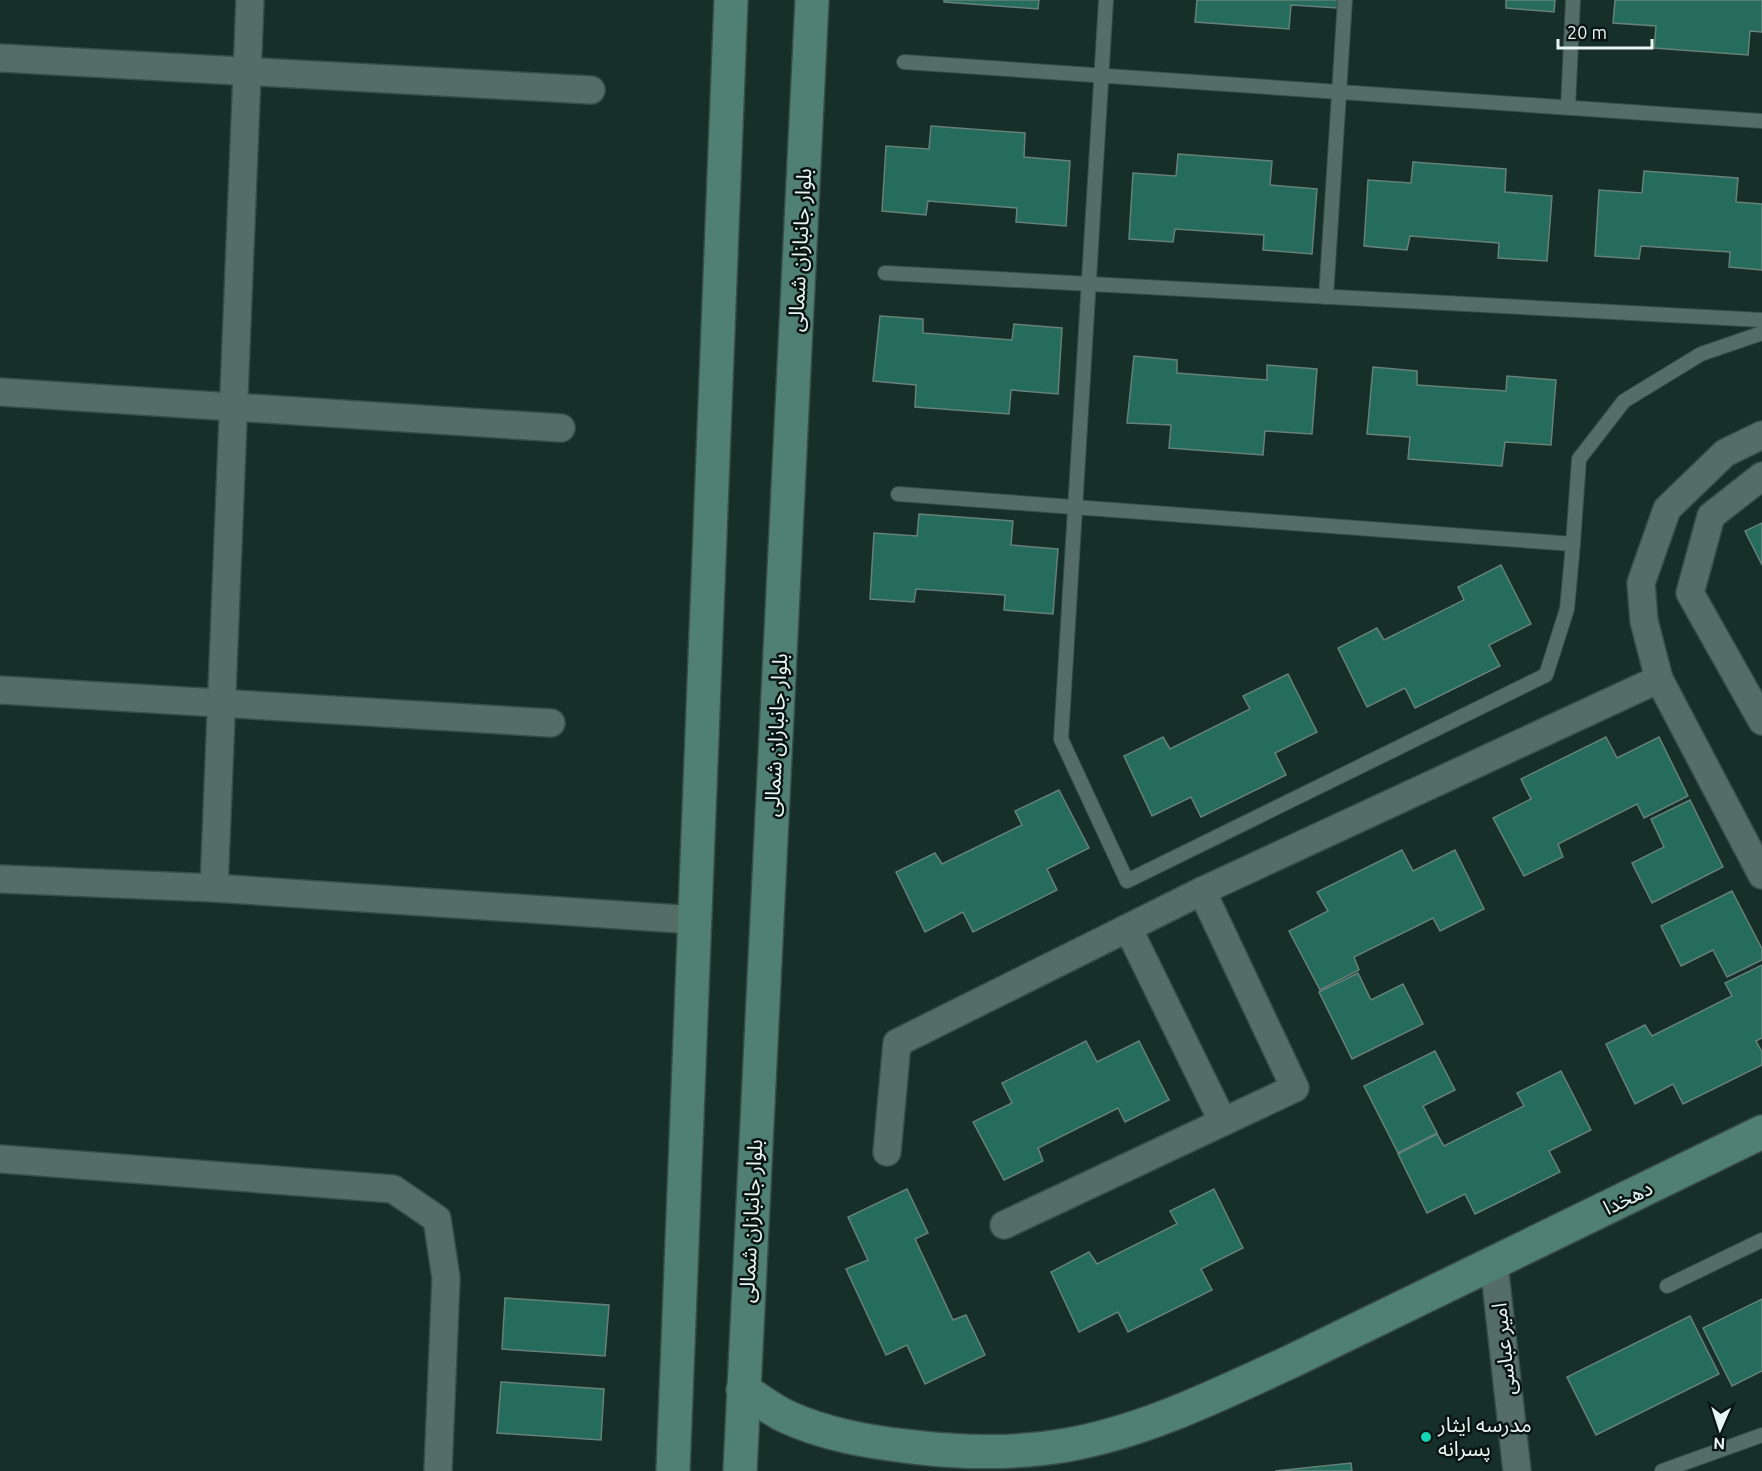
<svg xmlns="http://www.w3.org/2000/svg" width="1762" height="1471" viewBox="0 0 1762 1471" font-family="Ubuntu,'Noto Sans Arabic',sans-serif">
<style>
.building{fill:#256c5c;stroke:#668179;stroke-width:1.5}
.lines{fill:none;stroke-linecap:round;stroke-linejoin:round}
.lane-casing{stroke:#384d48;stroke-width:16}
.street-casing{stroke:#384d48;stroke-width:30}
.secondary-casing{stroke:#384d48;stroke-width:36}
.lane{stroke:#546e67;stroke-width:14}
.street{stroke:#546e67;stroke-width:27}
.secondary{stroke:#507f74;stroke-width:33}
.poi-dot{fill:#14d5b3;stroke:#0a1512;stroke-width:2}
.labels{text-anchor:middle;stroke-width:5;stroke-linejoin:round;paint-order:stroke}
.street-label{font-size:21px;fill:#e7f6f2;stroke:#0a1512}
.poi-label{font-size:21px;fill:#e7f6f2;stroke:#0a1512;text-anchor:start}
</style>
<rect width="100%" height="100%" fill="#162f29"/>
<!-- building -->
<g class="building">
<polygon points="944,0 1039,0 1038,9 944,2"/>
<polygon points="1197,0 1196,0 1338,0 1338,8 1291,5 1289,29 1195,22"/>
<polygon points="1506,0 1555,0 1554,12 1506,8"/>
<polygon points="1615,0 1762,0 1762,32 1750,31 1748,55 1654,48 1656,26 1613,23"/>
<polygon points="931,126 1025,133 1024,157 1070,161 1066,226 1016,222 1017,208 928,201 926,215 882,211 886,146 929,149"/>
<polygon points="1178,154 1272,161 1270,185 1317,189 1312,254 1263,250 1264,235 1175,229 1173,242 1129,239 1133,173 1176,176"/>
<polygon points="1413,162 1506,169 1505,192 1552,196 1547,261 1498,258 1499,243 1410,236 1407,250 1364,246 1368,180 1411,183"/>
<polygon points="1644,171 1738,178 1736,202 1762,204 1762,270 1729,267 1730,252 1641,246 1639,259 1595,256 1599,190 1642,193"/>
<polygon points="880,316 923,319 923,333 1012,340 1014,324 1062,328 1058,394 1011,390 1009,414 915,407 916,385 873,381"/>
<polygon points="1134,356 1177,360 1177,373 1267,380 1267,365 1317,369 1312,434 1265,431 1263,455 1169,448 1171,425 1127,423"/>
<polygon points="1373,367 1417,371 1417,385 1506,391 1507,376 1556,380 1551,445 1505,442 1502,466 1408,459 1410,437 1367,434"/>
<polygon points="919,514 1013,521 1011,545 1058,549 1053,614 1004,610 1005,595 916,589 914,602 870,599 874,533 917,536"/>
<polygon points="1762,523 1762,565 1745,531"/>
<polygon points="1501,565 1531,624 1489,645 1500,666 1415,708 1405,688 1367,707 1338,648 1377,628 1384,640 1464,600 1458,587"/>
<polygon points="1288,674 1317,732 1275,753 1286,775 1201,817 1191,797 1152,816 1124,756 1163,737 1170,749 1250,709 1243,696"/>
<polygon points="1606,737 1617,758 1659,737 1688,796 1644,818 1637,804 1558,844 1563,857 1524,876 1493,818 1531,799 1521,779"/>
<polygon points="1059,790 1089,848 1047,869 1057,890 973,932 963,912 925,932 896,872 935,853 942,864 1022,825 1015,811"/>
<polygon points="1690,800 1723,867 1652,903 1632,863 1664,847 1651,819"/>
<polygon points="1402,850 1413,871 1455,850 1484,909 1440,931 1433,918 1354,957 1359,970 1320,990 1289,931 1328,911 1317,892"/>
<polygon points="1732,891 1762,949 1762,960 1727,977 1713,950 1681,966 1661,926"/>
<polygon points="1762,965 1762,1038 1756,1041 1762,1052 1762,1065 1683,1104 1673,1084 1635,1104 1606,1044 1645,1025 1652,1036 1732,996 1725,983"/>
<polygon points="1358,973 1371,1000 1403,984 1423,1024 1352,1059 1319,992"/>
<polygon points="1086,1041 1097,1062 1139,1041 1169,1100 1125,1122 1118,1108 1038,1148 1043,1161 1004,1180 973,1122 1012,1103 1002,1083"/>
<polygon points="1435,1051 1455,1090 1423,1106 1437,1133 1398,1153 1364,1086"/>
<polygon points="1561,1071 1591,1130 1549,1151 1560,1172 1475,1214 1465,1194 1427,1213 1398,1154 1437,1134 1444,1146 1524,1106 1517,1093"/>
<polygon points="907,1189 928,1233 915,1239 953,1320 966,1315 985,1355 925,1384 907,1345 886,1355 846,1269 868,1260 848,1217"/>
<polygon points="1214,1189 1243,1248 1201,1269 1212,1290 1128,1332 1118,1312 1079,1332 1051,1272 1089,1252 1097,1264 1177,1224 1170,1211"/>
<polygon points="505,1298 609,1305 605,1356 502,1349"/>
<polygon points="1762,1299 1762,1371 1732,1386 1703,1328"/>
<polygon points="1690,1316 1719,1374 1596,1435 1567,1377"/>
<polygon points="501,1382 604,1389 601,1440 497,1433"/>
<polygon points="1351,1463 1352,1471 1275,1471"/>
</g>
<g class="lines">
<!-- lane casing -->
<g class="lane-casing">
<g id="lane">
<polyline points="1106,0 1061,739 1127,881 1546,675 1567,609 1573,544"/>
<polyline points="904,62 1762,121"/>
<polyline points="1568,107 1573,0"/>
<polyline points="885,273 1762,320"/>
<polyline points="1326,297 1345,0"/>
<polyline points="898,494 1573,544 1579,459 1624,401 1701,354 1762,333"/>
<polyline points="1667,1286 1762,1240"/>
<polyline points="1662,1471 1762,1435"/>
</g>
</g>
<!-- street casing -->
<g class="street-casing">
<g id="street">
<polyline points="0,58 591,90"/>
<polyline points="0,392 561,428"/>
<polyline points="1762,435 1725,453 1667,509 1641,583 1644,621 1659,679 1762,875"/>
<polyline points="1762,476 1711,516 1690,593 1762,721"/>
<polyline points="0,690 551,723"/>
<polyline points="0,879 214,888 695,920"/>
<polyline points="214,888 250,0"/>
<polyline points="1128,928 1223,1122"/>
<polyline points="887,1152 897,1043 1202,891 1659,679"/>
<polyline points="0,1159 393,1189 437,1219 446,1278 438,1471"/>
<polyline points="1004,1225 1295,1088 1202,891"/>
<polyline points="1494,1264 1517,1471"/>
</g>
</g>
<!-- secondary casing -->
<g class="secondary-casing">
<g id="secondary">
<path d="M 743,1390 C 757,1398 771,1409 785,1416 C 826,1435 869,1442 913,1447 C 964,1453 1016,1454 1067,1445 C 1146,1431 1220,1394 1292,1361 L 1762,1132"/>
<polyline points="673,1471 731,0"/>
<polyline points="740,1471 812,0"/>
</g>
</g>
<!-- lane -->
<use href="#lane" class="lane"/>
<!-- street -->
<use href="#street" class="street"/>
<!-- secondary -->
<use href="#secondary" class="secondary"/>
</g>
<!-- markers -->
<circle class="poi-dot" cx="1426" cy="1437" r="6"/>
<g class="labels">
<!-- street labels -->
<g class="street-label">
<text transform="translate(800 250) rotate(-87)" y="7">بلوار جانبازان شمالی</text>
<text transform="translate(776 735) rotate(-87)" y="7">بلوار جانبازان شمالی</text>
<text transform="translate(1628 1198) rotate(-26)" y="7">دهخدا</text>
<text transform="translate(751 1221) rotate(-87)" y="7">بلوار جانبازان شمالی</text>
<text transform="translate(1504 1349) rotate(-96)" y="7">امیر عباسی</text>
</g>
<!-- poi labels -->
<g class="poi-label">
<text x="1438" y="1432">مدرسه ایثار<tspan x="1438" dy="24">پسرانه</tspan></text>
</g>
</g>
<!-- north arrow -->
<g transform="translate(1720 1429) rotate(183)" stroke="#0a1512" stroke-width="4.5" paint-order="stroke">
<path d="M0-4.5L10 22L0 15L-10 22Z" fill="#e7f6f2"/>
<text y="-9" font-size="16" font-weight="bold" text-anchor="middle" fill="#e7f6f2">N</text>
</g>
<!-- scale -->
<path d="M1558 39v9h94v-9" fill="none" stroke="#e7f6f2" stroke-width="3"/>
<text x="1567" y="39" font-size="18" fill="#e7f6f2" stroke="#0a1512" stroke-width="4.5" paint-order="stroke">20 m</text>
</svg>
